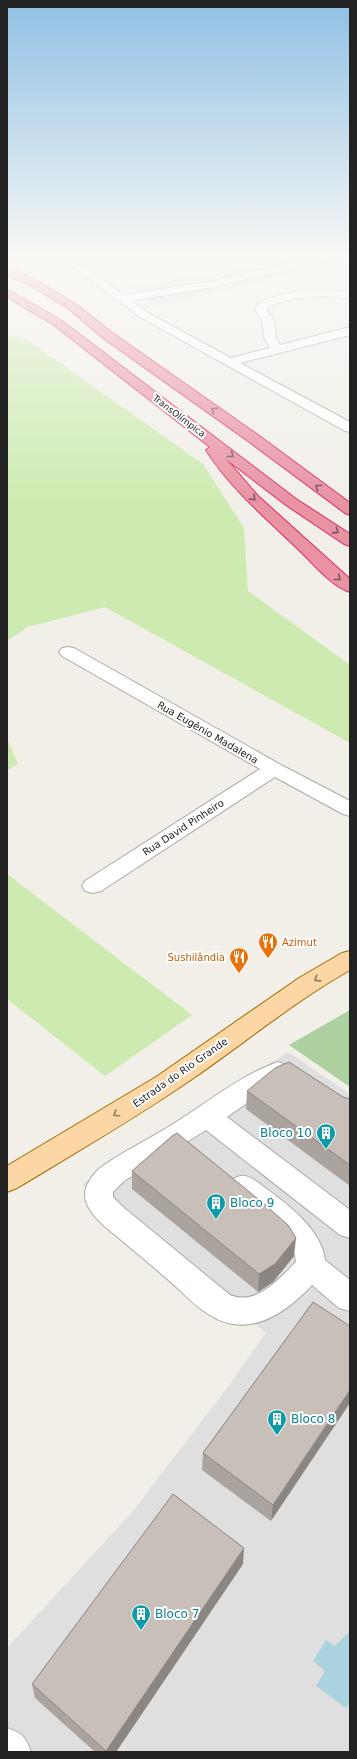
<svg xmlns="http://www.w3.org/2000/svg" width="357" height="1759" viewBox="0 0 357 1759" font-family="'DejaVu Sans',sans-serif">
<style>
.residential{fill:#e0dfdf}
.grass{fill:#cdebb0}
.forest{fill:#add19e}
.water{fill:#aad3df}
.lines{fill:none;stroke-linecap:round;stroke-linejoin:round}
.minor-casing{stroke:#a9a9a9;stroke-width:2}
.major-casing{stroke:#a06b00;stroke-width:2}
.highway-casing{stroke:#dc2a67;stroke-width:2}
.minor{fill:#fff;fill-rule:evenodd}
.major{fill:#fcd6a4;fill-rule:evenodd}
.highway{fill:#e892a2;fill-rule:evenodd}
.wall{fill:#aba49e}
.shaded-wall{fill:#8b8681}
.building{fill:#c7bfb8;stroke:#8b8681}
.oneway{stroke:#7b545c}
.oneway2{stroke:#8f7c63}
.labels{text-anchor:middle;stroke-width:4;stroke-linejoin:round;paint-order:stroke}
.far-street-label{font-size:9px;fill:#222;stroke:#fff}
.street-label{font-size:10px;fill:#222;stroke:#fff}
.food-label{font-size:10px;fill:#c56008;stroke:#fff;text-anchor:start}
.near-culture-label{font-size:12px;fill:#0d838f;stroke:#fff;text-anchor:start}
</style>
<rect width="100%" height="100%" fill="#f2efe9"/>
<!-- residential -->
<g class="residential">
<polygon points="257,257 350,257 350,261 157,306 130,287 269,264"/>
<polygon points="288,1052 350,1094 350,1752 7,1752 7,1648 133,1511 227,1388 266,1333 82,1184"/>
</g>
<!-- grass -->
<g class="grass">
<polygon points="7,336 26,339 203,464 244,528 248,591 350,665 350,743 105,607 28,627 7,641"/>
<polygon points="7,738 18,764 7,771"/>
<polygon points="7,874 192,1015 105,1076 7,999"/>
</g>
<!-- forest -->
<polygon class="forest" points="350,1010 350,1087 289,1045"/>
<!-- water -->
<polygon class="water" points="350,1631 350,1704 346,1708 316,1686 325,1671 313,1661 326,1640 335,1646"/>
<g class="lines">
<!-- minor casing -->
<g class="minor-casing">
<g id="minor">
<path d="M 60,257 L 71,257 L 124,295 L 214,281 L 316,257 L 334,257 L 333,259 L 214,287 L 132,301 L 148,313 L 231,358 L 270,348 L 264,337 L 262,320 L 255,310 L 258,303 C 286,290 320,287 350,293 L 350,299 C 323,294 293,296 267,307 L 267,310 L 274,320 L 276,337 L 280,345 L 350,327 L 350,335 L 240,363 L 350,422 L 350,432 L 345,431 L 140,317 Z"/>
<polygon points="68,647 74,648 281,765 350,801 350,816 343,814 275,777 101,891 93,893 85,891 82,886 85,881 260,769 62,656 59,652 62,648"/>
<path d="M 278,1062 L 287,1065 L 291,1072 L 287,1079 L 273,1085 L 227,1117 L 350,1210 L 350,1238 L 340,1235 L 206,1130 L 124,1181 L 113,1192 L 113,1197 L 123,1207 L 230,1295 C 256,1306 279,1279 296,1262 C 294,1228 242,1214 229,1187 L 233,1179 C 237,1177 241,1175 245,1176 C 254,1178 261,1185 268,1190 C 290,1206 322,1231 325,1260 L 350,1280 L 350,1311 L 339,1308 L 312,1285 C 285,1314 247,1340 208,1314 C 195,1306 184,1294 173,1284 C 150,1264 126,1244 103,1225 C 94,1216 81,1202 86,1188 C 89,1180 94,1173 100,1168 C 121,1152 150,1139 173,1124 C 206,1104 242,1074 278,1062 Z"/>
<path d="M 7,1728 C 23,1734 25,1736 31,1752 L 7,1752 Z"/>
</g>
</g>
<!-- major casing -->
<g class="major-casing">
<path id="major" d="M 350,951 L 350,970 C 295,1001 247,1041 195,1077 C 137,1117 77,1152 17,1188 L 7,1192 L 7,1166 L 156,1077 L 299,978 L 342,953 Z"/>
</g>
<!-- highway casing -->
<g class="highway-casing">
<g id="highway">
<polygon points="7,268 36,280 77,305 111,332 258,435 350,503 350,515 345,513 248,441 103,338 69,309 28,284 7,275"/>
<path d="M 7,289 L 62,321 L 296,499 L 350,534 L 350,546 L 344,544 L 286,505 L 226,459 L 258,496 L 350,579 L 350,592 C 332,587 312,562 298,549 C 265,517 231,489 206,450 L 210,447 L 54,325 L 7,297 Z"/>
</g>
</g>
<!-- minor -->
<use href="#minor" class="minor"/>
<!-- major -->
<use href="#major" class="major"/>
<!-- highway -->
<use href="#highway" class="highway"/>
</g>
<!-- wall -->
<g class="wall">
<polygon points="247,1091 343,1097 350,1099 350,1186 246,1109"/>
<polygon points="132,1171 294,1256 273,1282 258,1292 132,1189"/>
<polygon points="313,1302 271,1521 202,1470 203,1453"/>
<polygon points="243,1564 116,1752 95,1752 35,1698 32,1684"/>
</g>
<!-- shaded-wall -->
<g class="shaded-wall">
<polygon points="296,1238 294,1256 273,1282 258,1292 259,1274"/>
<polygon points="350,1390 350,1403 271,1521 273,1505"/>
<polygon points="244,1548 243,1564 116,1752 106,1752 106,1751"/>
</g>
<!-- building -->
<g class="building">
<polygon points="289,1062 343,1097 350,1099 350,1165 247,1091 275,1068"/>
<polygon points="177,1133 263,1203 288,1225 296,1238 275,1264 259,1274 132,1171 172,1136"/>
<polygon points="313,1302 350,1326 350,1390 273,1505 203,1453"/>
<polygon points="173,1494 244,1548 106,1751 32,1684"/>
</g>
<!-- one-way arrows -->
<defs><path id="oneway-chevron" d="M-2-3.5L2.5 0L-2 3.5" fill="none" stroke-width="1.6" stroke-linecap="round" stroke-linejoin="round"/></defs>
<g class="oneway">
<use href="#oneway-chevron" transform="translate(214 410) rotate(-145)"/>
<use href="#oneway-chevron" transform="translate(231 455) rotate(38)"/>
<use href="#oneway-chevron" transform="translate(318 487) rotate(-144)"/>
<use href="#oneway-chevron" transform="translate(253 498) rotate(45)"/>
<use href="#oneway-chevron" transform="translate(336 531) rotate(33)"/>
<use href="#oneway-chevron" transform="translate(338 578) rotate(39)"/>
</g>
<g class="oneway2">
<use href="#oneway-chevron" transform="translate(317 979) rotate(147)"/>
<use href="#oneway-chevron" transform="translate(116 1114) rotate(149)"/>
</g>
<!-- sky -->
<linearGradient id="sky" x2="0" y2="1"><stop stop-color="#8fc0e4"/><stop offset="0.51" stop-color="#f9f8f5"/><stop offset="1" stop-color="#f9f8f5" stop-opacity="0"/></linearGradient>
<rect width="357" height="503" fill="url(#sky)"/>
<!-- icons -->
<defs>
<g id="restaurant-pin" transform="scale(1)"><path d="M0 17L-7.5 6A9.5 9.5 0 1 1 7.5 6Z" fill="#e8710a" stroke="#fff"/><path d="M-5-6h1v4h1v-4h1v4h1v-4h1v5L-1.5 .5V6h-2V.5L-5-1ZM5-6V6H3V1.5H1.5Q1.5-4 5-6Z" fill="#fff"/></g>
<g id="building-pin" transform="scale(1)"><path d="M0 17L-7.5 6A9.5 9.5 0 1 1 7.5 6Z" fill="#0f9aa8" stroke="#fff"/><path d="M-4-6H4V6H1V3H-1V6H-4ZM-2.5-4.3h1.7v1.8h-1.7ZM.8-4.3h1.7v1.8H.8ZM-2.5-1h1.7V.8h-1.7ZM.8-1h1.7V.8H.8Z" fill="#fff"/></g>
</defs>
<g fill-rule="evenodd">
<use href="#restaurant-pin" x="268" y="942"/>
<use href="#restaurant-pin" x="239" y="957"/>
<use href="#building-pin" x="326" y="1133"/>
<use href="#building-pin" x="216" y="1203"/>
<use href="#building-pin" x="277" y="1419"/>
<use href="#building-pin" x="141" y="1614"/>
</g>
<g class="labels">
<!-- far-street labels -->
<g class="far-street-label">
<text transform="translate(179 416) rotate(37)" y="3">TransOlímpica</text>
</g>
<!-- street labels -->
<g class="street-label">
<text transform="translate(208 732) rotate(30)" y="4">Rua Eugênio Madalena</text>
<text transform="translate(183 827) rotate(-33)" y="4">Rua David Pinheiro</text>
<text transform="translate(180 1072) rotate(-35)" y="4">Estrada do Rio Grande</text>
</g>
<!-- food labels -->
<g class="food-label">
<text x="282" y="946">Azimut</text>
<text x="225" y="961" text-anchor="end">Sushilândia</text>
</g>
<!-- near-culture labels -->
<g class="near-culture-label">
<text x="312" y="1137" text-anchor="end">Bloco 10</text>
<text x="230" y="1207">Bloco 9</text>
<text x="291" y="1423">Bloco 8</text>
<text x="155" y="1618">Bloco 7</text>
</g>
</g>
<!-- border -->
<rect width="357" height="1759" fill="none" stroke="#222222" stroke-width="16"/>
</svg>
